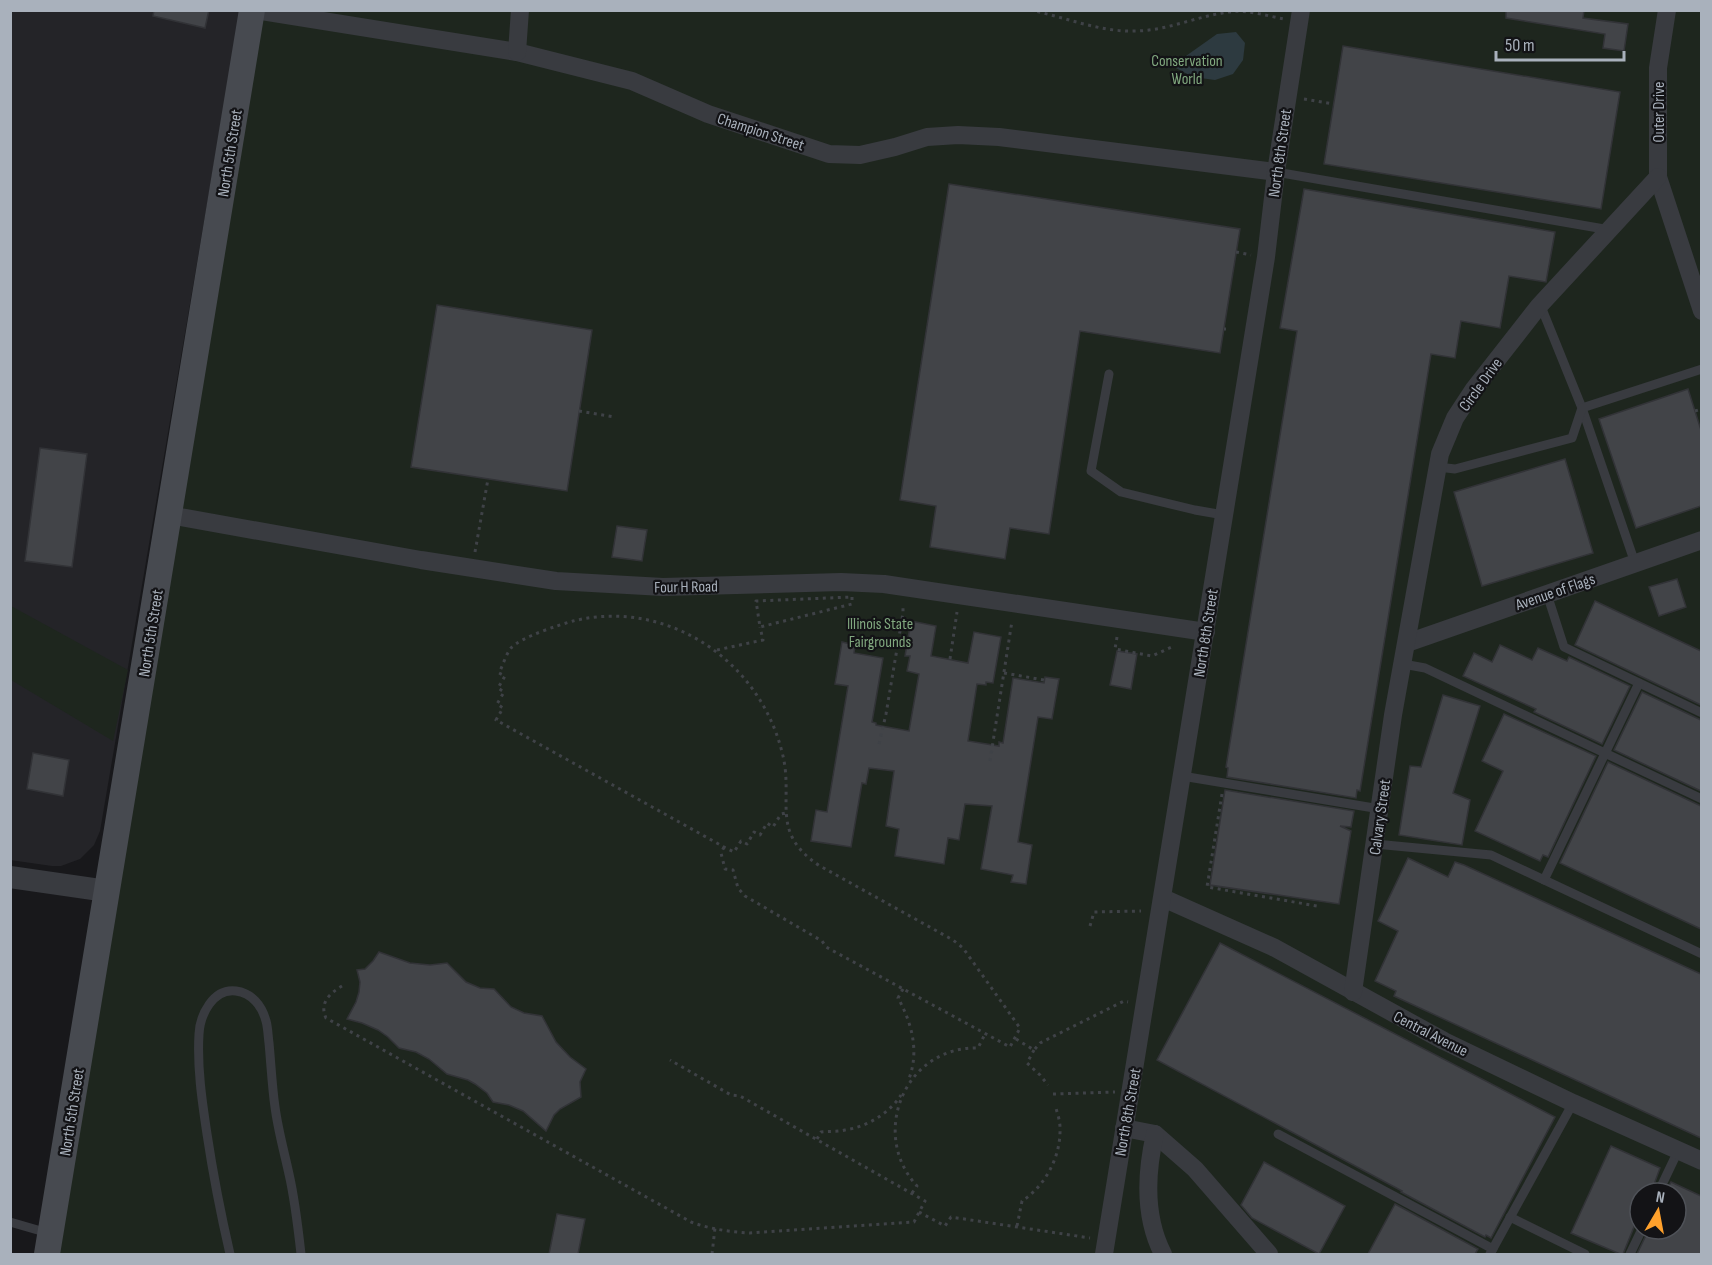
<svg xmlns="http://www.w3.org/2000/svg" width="1712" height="1265" viewBox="0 0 1712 1265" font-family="'Sofia Sans Condensed',sans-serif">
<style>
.built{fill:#242428}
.green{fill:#1e261e;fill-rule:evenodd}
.water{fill:#2d3a40}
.building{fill:#424448;stroke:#323337;stroke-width:1.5}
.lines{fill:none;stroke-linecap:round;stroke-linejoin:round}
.path{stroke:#3f4247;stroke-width:3;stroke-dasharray:3 4.5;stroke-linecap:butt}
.service{stroke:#393b40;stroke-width:9}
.minor{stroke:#393b40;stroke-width:18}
.tertiary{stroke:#393b40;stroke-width:22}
.secondary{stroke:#474a50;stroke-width:26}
.labels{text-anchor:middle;stroke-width:4.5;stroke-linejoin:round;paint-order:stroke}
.park-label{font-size:16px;fill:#81a87f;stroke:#131316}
.street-label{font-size:16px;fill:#a9b1bc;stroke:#131316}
</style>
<rect width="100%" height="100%" fill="#18181b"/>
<!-- built -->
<polygon class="built" points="10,11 240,11 100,831 94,845 80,859 61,866 52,866 10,860"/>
<!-- green -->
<g class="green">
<path d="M 264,11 L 1701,11 L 1701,1254 L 59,1254 ZM 1640,1193 L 1676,1193 L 1676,1229 L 1640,1229 Z"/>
<polygon points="11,606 128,670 113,741 11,680"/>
</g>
<!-- water -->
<polygon class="water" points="1236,32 1245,43 1243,60 1233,74 1215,80 1193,77 1174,67 1176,63 1217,34"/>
<!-- building -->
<g class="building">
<polygon points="154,10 209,10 205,28 153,16"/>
<polygon points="1506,10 1584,10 1583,18 1628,24 1624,51 1603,48 1605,34 1506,18"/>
<polygon points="1343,46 1620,92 1601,209 1324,164"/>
<polygon points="949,184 1240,229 1220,353 1080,331 1049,534 1010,528 1005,559 930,547 936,506 900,500"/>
<polygon points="1304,189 1555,232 1546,282 1509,276 1500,328 1461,321 1455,358 1431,354 1360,791 1357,790 1356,798 1227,777 1228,768 1226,767 1297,331 1280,328"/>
<polygon points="437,305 592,330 567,491 411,467"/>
<polygon points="1688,389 1701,430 1701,506 1636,528 1599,419"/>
<polygon points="40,448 87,454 72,567 25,561"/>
<polygon points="1565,459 1593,553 1482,586 1454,492"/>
<polygon points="617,526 647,530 642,561 612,557"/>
<polygon points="1677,579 1686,607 1659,616 1649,587"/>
<polygon points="1595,601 1701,651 1701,705 1575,645"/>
<polygon points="911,621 936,626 931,656 968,663 974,632 1001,637 993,683 986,682 986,685 977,684 968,741 999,746 999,742 1003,743 1013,678 1044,683 1045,677 1059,679 1052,719 1038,717 1018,842 1032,845 1026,884 1011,882 1013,875 981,869 992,806 965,804 959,840 948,838 944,864 895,856 899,829 886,826 894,771 869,768 866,784 862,783 851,847 811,841 816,810 827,812 848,686 835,684 842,642 855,645 854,653 883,658 872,722 876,723 876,725 909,731 919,674 907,671 910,656 905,656"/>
<polygon points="1500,645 1532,660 1538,648 1567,661 1569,657 1630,686 1602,744 1534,712 1536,709 1463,676 1474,653 1492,662"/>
<polygon points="1117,651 1137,654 1131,689 1110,685"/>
<polygon points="1642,692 1701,720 1701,791 1614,750"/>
<polygon points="1443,695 1480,706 1453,793 1470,800 1462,845 1399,835 1410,766 1421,767"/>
<polygon points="1504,714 1596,756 1548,857 1543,855 1540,861 1475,831 1503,771 1482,761"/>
<polygon points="33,753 69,760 63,796 27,789"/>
<polygon points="1608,762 1701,806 1701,929 1560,863"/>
<polygon points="1225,790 1354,811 1351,827 1340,826 1351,831 1339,904 1210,885"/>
<polygon points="1408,858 1448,877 1455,862 1464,865 1701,974 1701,1138 1394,996 1396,991 1375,981 1398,931 1378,921"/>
<polygon points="1220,943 1555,1117 1491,1238 1486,1235 1485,1237 1401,1192 1402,1191 1157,1060"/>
<polygon points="379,952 410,963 430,965 447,963 466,982 480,988 494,989 511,1007 524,1013 542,1016 556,1042 570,1057 586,1069 580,1082 581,1097 560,1109 554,1115 546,1131 523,1111 509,1105 493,1102 487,1093 475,1084 468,1080 447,1074 429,1059 416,1052 399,1048 388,1037 378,1030 362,1023 347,1019 356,1002 359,992 360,982 357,970 365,969 373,961"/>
<polygon points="1611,1146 1660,1168 1651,1193 1640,1193 1640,1212 1623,1254 1620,1254 1571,1233"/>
<polygon points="1264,1162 1345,1206 1319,1254 1252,1218 1241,1205"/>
<polygon points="1671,1182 1701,1196 1701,1254 1637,1254 1649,1229 1676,1229 1676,1193 1665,1193"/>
<polygon points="1395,1204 1478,1249 1475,1254 1368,1254"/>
<polygon points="557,1214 585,1219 578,1254 549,1254"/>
</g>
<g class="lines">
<!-- path -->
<g class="path">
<path d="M 1030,10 C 1065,17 1099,32 1134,31 C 1167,31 1197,16 1229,12 C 1246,9 1267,16 1284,19"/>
<polyline points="1304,99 1333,104"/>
<polyline points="1236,252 1251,255"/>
<polyline points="1224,329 1226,329"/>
<polyline points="579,411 615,417"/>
<polyline points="1695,411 1702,409"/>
<polyline points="475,552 488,479"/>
<polygon points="852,597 852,604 760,627 756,601"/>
<polyline points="1117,637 1115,649 1152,656 1174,646"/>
<polyline points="717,650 763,640 760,627"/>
<polyline points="950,659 957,612"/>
<polyline points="1004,673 1044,680"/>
<polyline points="879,744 886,714 903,613 903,604"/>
<polyline points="990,761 1012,621"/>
<polyline points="1222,794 1207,887 1317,906"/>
<path d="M 724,847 L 721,853 L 725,869 L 733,870 L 738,888 L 745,896 L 822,941 L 826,947 L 1010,1047 L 1020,1028 L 963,948 L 953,940 L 820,866 C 768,832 795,800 782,752 C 759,660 667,598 573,621 C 559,625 521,637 511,648 C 506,654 503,665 499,673 L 505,676 L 498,688 L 504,692 L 497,704 L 503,708 L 496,720 L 724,847 L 734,852 L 741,841 L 747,844 L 754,832 L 760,835 L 767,823 L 773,827 L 781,814 L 786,813"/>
<polyline points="1090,926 1094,912 1141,911"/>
<path d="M 342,986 C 330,993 319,1003 326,1018 L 691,1222 C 710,1229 730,1232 750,1233 L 914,1222 L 925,1201 L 740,1096 L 731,1095 L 670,1060"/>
<path d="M 903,989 L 898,998 C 912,1023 920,1053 908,1081"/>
<polyline points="1016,1039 1034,1050 1040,1043 1124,1001 1128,1002"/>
<polyline points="1034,1050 1027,1063 1040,1075 1048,1085"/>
<polyline points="1053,1094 1115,1092"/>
<path d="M 817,1139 L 821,1132 C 829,1131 837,1132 845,1130 C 866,1127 889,1114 901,1095"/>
<path d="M 912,1193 L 917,1186 C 869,1134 905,1046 978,1048 L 985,1034"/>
<polyline points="919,1212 945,1226 951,1217 1090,1238"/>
<path d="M 1017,1226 L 1022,1201 C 1045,1186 1061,1157 1060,1128 C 1060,1120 1057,1112 1055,1105"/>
<polyline points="712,1254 715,1228"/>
</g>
<!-- service -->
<g class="service">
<polyline points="1276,172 1610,230"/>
<polyline points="1540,304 1582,408 1635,563"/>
<polyline points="1109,374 1091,471 1121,492 1195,510 1224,515"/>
<polyline points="1438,467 1455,469 1572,438 1582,408 1702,369"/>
<polyline points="1547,594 1564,647 1702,713"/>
<polyline points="1403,664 1425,668 1702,799"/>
<polyline points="1182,776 1380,809"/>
<polyline points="1375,844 1491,855 1702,954"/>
<polyline points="1544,880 1639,683"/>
<polyline points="1278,1134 1493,1249"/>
<polyline points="1658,1193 1678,1151"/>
<polyline points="1510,1217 1585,1254"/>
<polyline points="10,1222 48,1233"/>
<path d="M 230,1254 C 221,1215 213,1174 207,1134 C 202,1101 197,1067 199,1034 C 200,1015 213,988 236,991 C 252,993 262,1006 266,1021 C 268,1028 268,1036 269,1043 C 271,1064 272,1086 275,1107 C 278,1130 284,1151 289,1174 C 295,1200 298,1227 301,1254"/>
<polyline points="1490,1254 1573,1103"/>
<polyline points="1630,1254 1642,1229"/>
</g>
<!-- minor -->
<g class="minor">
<polyline points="254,10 517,52 632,81 708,114 829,154 860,155 895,147 927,137 958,135 999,137 1276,172"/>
<polyline points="1667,10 1658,68 1658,177 1702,311"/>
<polyline points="517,52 520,10"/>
<polyline points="169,515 421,560 556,581 663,587 841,582 884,584 1206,632"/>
<polyline points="1407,643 1702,540"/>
<polyline points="1163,898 1273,947 1444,1041 1573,1103 1702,1161"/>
<polyline points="1353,992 1393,715 1440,454 1455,418 1474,389 1539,306 1658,177"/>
<polyline points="1124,1128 1155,1134 1195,1169 1269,1254"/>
<path d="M 1155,1134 C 1146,1173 1144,1217 1163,1254"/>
<polyline points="1104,1254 1266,257 1276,172 1301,10"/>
</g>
<!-- tertiary -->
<polyline class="tertiary" points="10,877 107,891"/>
<!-- secondary -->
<polyline class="secondary" points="47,1254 252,10"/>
</g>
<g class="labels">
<!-- park labels -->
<g class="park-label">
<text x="1187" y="66">Conservation<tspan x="1187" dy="18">World</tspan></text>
<text x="880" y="629">Illinois State<tspan x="880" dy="18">Fairgrounds</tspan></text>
</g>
<!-- street labels -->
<g class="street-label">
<text transform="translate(1658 112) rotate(-90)" y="6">Outer Drive</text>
<text transform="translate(761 131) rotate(18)" y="6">Champion Street</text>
<text transform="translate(229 153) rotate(-81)" y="6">North 5th Street</text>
<text transform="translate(1279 153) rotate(-82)" y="6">North 8th Street</text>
<text transform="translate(1480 384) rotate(-54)" y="6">Circle Drive</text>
<text transform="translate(686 586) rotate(-1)" y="6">Four H Road</text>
<text transform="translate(1555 591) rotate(-19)" y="6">Avenue of Flags</text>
<text transform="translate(150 633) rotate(-81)" y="6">North 5th Street</text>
<text transform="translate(1205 633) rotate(-81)" y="6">North 8th Street</text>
<text transform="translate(1379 817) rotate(-82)" y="6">Calvary Street</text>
<text transform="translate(1431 1033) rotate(27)" y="6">Central Avenue</text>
<text transform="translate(71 1112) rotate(-81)" y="6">North 5th Street</text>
<text transform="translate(1127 1112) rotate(-80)" y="6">North 8th Street</text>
</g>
</g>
<!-- border -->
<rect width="1712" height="1265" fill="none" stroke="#a9b1bc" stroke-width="24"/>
<!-- north arrow -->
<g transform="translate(1658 1211) rotate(10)"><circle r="28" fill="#131316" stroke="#4f5258" stroke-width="1.5"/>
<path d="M0-4.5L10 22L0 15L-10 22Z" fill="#ffa12c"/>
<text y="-9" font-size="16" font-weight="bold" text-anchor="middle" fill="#a9b1bc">N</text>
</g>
<!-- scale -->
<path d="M1496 51v9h128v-9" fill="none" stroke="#a9b1bc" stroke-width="3"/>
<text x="1505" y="51" font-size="18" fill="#a9b1bc" stroke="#131316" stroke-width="4.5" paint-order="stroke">50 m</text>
</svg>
